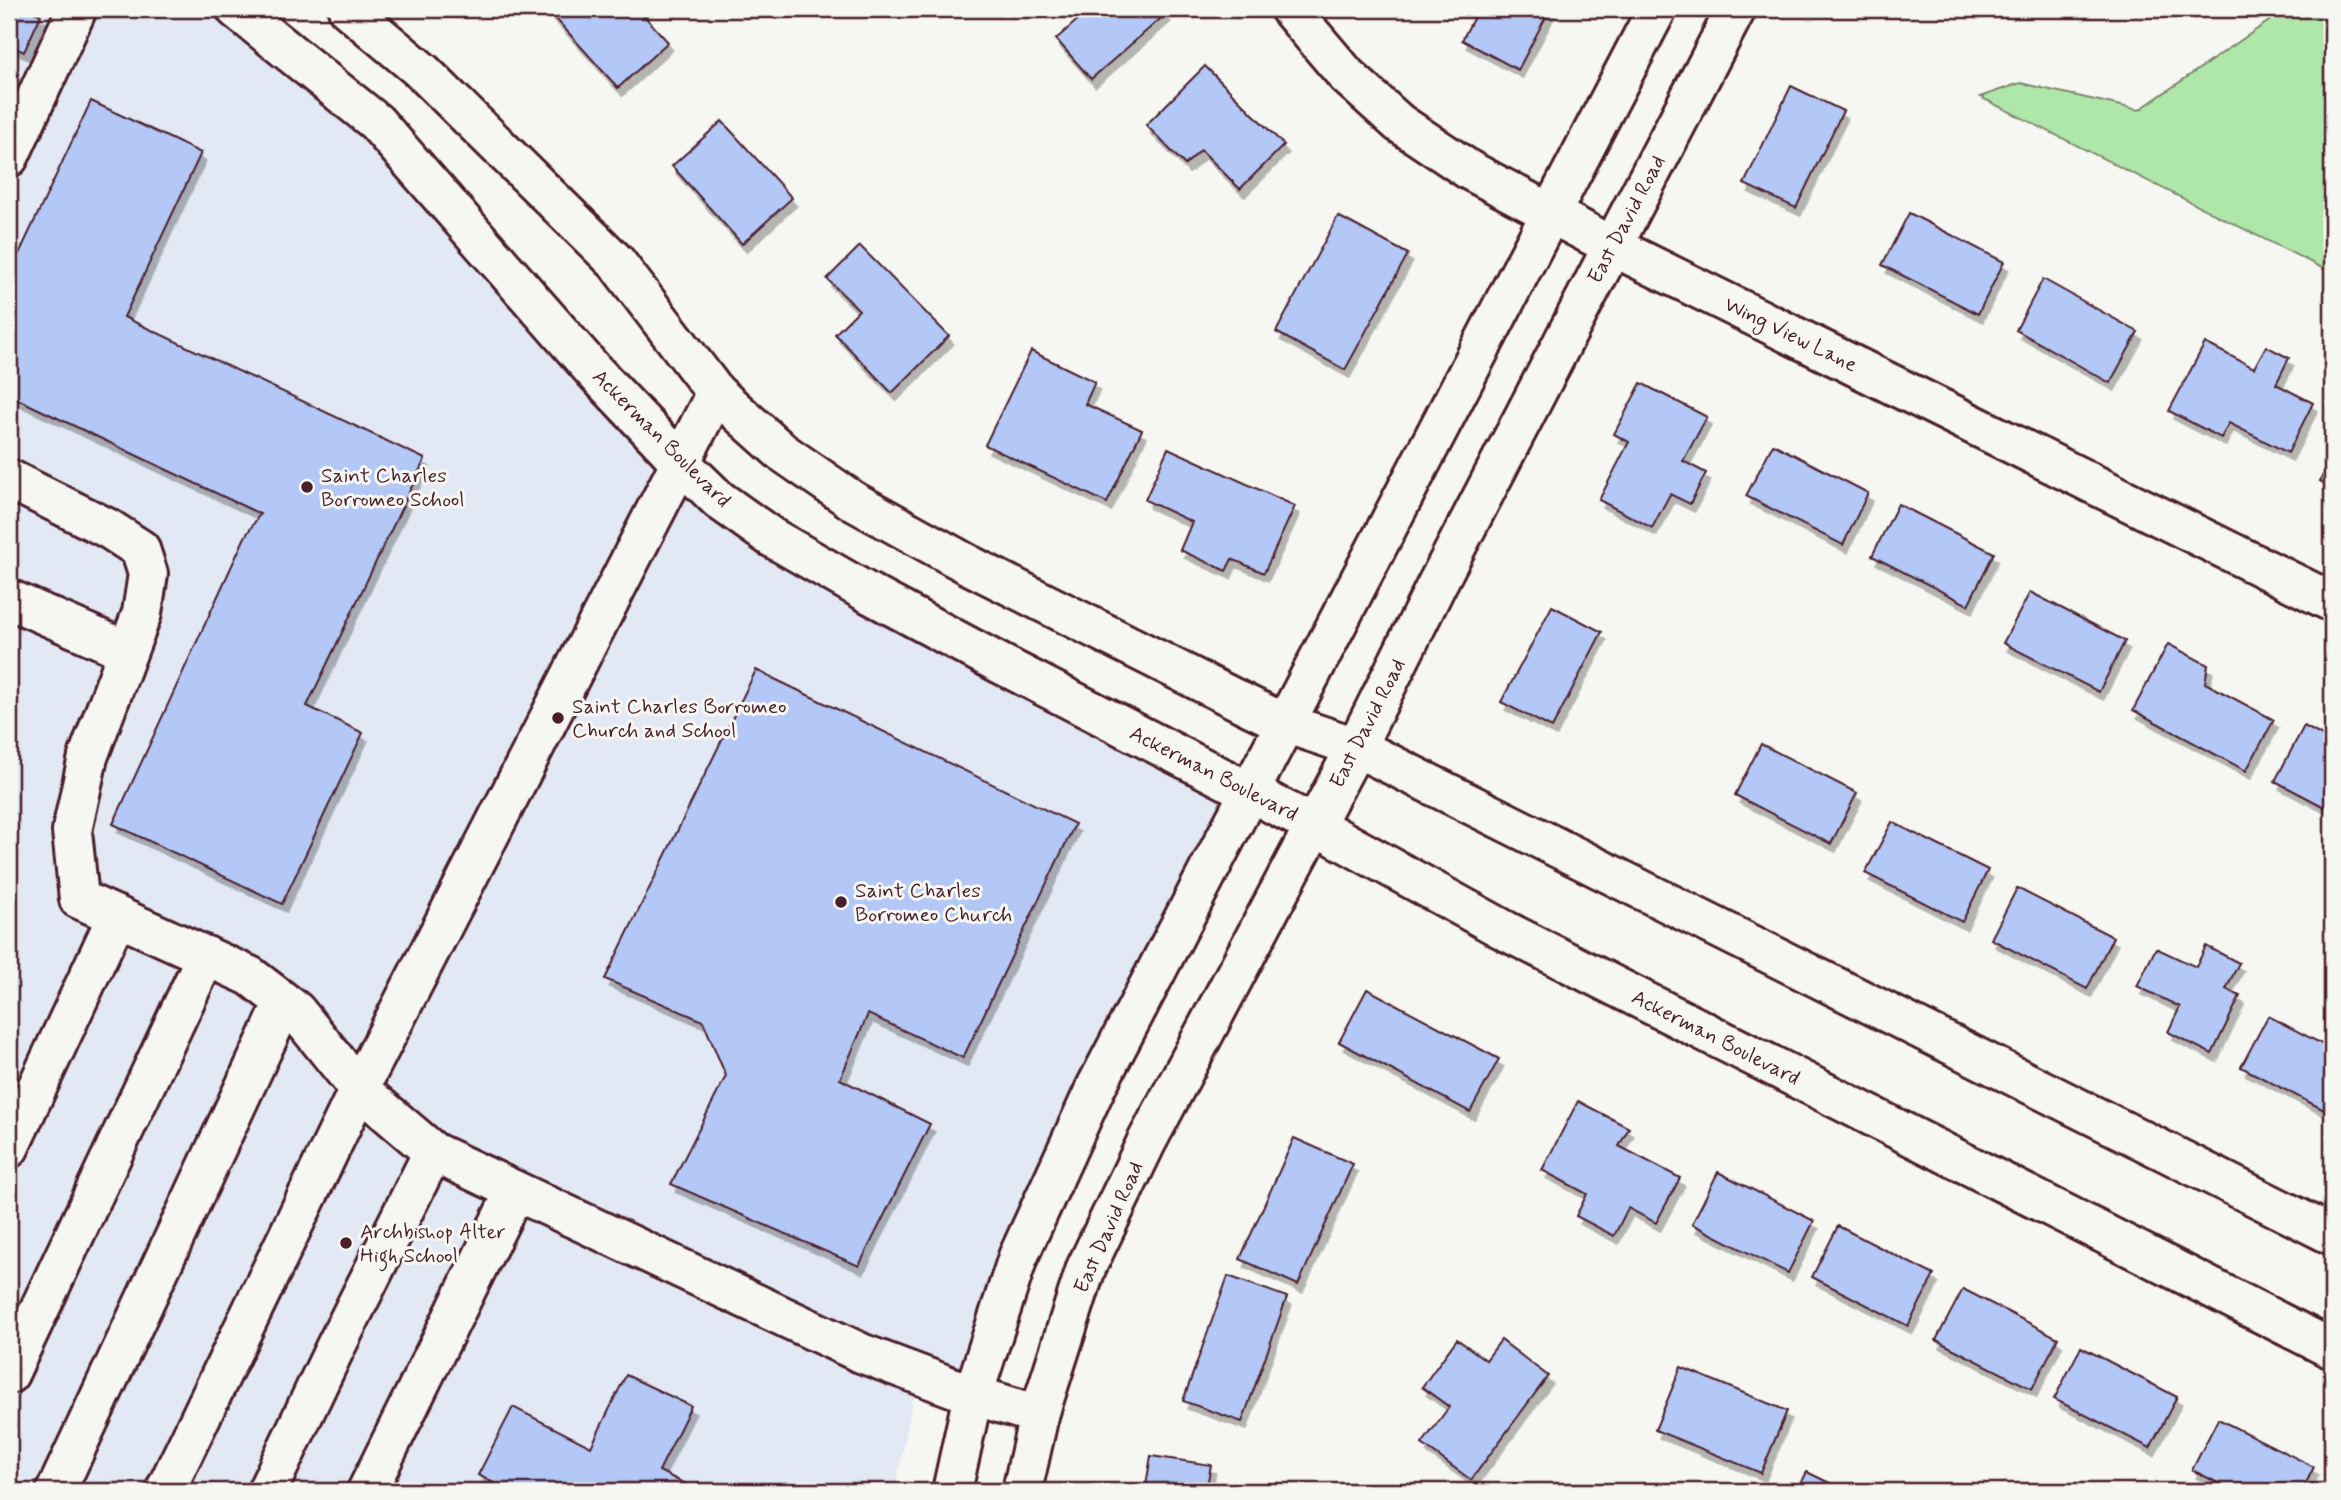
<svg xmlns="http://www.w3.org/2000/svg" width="2341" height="1500" viewBox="0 0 2341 1500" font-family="Mynerve,sans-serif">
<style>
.built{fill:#e2e8f4}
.green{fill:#afe7aa;stroke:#7c836a;stroke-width:2}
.building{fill:#b3c8f7;stroke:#4a1f2b;stroke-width:2;filter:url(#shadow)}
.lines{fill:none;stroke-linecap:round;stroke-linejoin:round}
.minor-casing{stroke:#4a1f2b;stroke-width:44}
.minor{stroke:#f6f6f2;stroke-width:38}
.poi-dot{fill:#4a1f2b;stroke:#f6f6f2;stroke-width:2.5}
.labels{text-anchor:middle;stroke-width:6;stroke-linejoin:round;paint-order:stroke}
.street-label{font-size:21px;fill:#4a1f2b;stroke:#f6f6f2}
.poi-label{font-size:21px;fill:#4a1f2b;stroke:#f6f6f2;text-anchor:start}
</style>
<defs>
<filter id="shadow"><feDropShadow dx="4.5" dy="8" stdDeviation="0" flood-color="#0004"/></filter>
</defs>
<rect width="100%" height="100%" fill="#f6f6f2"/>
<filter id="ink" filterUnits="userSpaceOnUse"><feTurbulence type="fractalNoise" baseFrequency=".0143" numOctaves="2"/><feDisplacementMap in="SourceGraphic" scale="14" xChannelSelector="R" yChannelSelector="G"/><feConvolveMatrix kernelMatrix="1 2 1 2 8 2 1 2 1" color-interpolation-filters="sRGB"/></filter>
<g filter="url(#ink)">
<!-- built -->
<polygon class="built" points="40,9 236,9 290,54 682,464 1250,791 973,1395 918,1375 895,1491 9,1491 9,76"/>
<!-- green -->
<polygon class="green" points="2282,9 2332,9 2332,273 1980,97 2020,83 2139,110 2269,21"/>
<!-- building -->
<g class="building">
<polygon points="9,9 28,9 41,15 24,52 9,45"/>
<polygon points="547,9 638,9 668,42 618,88"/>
<polygon points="1090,9 1161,9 1166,14 1091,79 1056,39"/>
<polygon points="1478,9 1550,9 1518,70 1462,40"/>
<polygon points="1205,66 1284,145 1240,189 1201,150 1185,165 1146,125"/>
<polygon points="1791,86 1843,111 1796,208 1744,184"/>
<polygon points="91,101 201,153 124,317 425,459 307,706 363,733 282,904 113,824 245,537 260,514 9,395 9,275"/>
<polygon points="722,121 792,198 742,244 672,166"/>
<polygon points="1909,213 2004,262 1978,314 1882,265"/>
<polygon points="1338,216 1408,254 1345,370 1276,332"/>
<polygon points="860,246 949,336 892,393 835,334 859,310 827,279"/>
<polygon points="2043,279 2138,332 2110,383 2016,330"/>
<polygon points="2205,343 2254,368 2266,346 2289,358 2276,384 2313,403 2288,453 2229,423 2221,438 2169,411"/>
<polygon points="1031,351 1095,382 1085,404 1142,430 1107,503 985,445"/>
<polygon points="1641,383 1707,417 1683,461 1706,473 1690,504 1670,494 1652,528 1599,500 1629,442 1614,434"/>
<polygon points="1773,444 1868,493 1843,545 1746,496"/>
<polygon points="1168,448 1295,506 1264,573 1232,559 1226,571 1180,550 1192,522 1145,500"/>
<polygon points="2332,457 2332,488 2320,481"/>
<polygon points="1898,504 1994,553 1968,605 1872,556"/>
<polygon points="2030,592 2125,641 2099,692 2003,643"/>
<polygon points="1552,606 1602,632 1552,728 1501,702"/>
<polygon points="2168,644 2208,665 2205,683 2274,720 2246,771 2133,710"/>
<polygon points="756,670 1075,824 963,1058 868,1014 840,1079 930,1124 859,1266 671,1184 726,1076 703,1021 605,979"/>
<polygon points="2304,726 2332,741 2332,811 2275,781"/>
<polygon points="1761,744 1857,793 1831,844 1735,795"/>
<polygon points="1892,822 1988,870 1962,922 1865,873"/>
<polygon points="2017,888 2113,937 2087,989 1991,939"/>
<polygon points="2206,946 2239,963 2226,989 2240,996 2212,1054 2168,1032 2180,1007 2137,986 2156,948 2196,967"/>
<polygon points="1367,989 1499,1059 1470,1112 1339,1042"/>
<polygon points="2268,1016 2332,1049 2332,1114 2241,1067"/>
<polygon points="1578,1101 1629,1128 1619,1146 1680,1178 1656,1223 1628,1208 1614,1236 1576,1216 1587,1194 1542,1170"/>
<polygon points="1294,1138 1353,1164 1298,1285 1240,1259"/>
<polygon points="1718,1172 1814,1221 1788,1273 1692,1224"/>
<polygon points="1838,1226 1934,1275 1908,1326 1812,1277"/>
<polygon points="1228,1276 1287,1297 1242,1422 1183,1401"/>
<polygon points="1963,1289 2058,1338 2032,1389 1936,1340"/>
<polygon points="1457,1339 1486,1360 1501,1340 1548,1376 1471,1480 1422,1444 1449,1407 1422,1387"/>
<polygon points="2081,1347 2177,1397 2150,1448 2054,1399"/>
<polygon points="1681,1367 1787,1411 1761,1473 1655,1430"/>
<polygon points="626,1375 691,1406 659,1471 700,1491 509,1491 478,1475 513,1407 591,1447"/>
<polygon points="2218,1419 2314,1467 2302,1491 2234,1491 2192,1470"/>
<polygon points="1151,1456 1211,1465 1206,1491 1145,1491"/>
<polygon points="1807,1472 1846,1491 1797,1491"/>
</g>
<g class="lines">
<!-- minor casing -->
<g class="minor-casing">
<g id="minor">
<polyline points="236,9 376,122 593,370 682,464 719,500 771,537 870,594 999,663 1314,825 1506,931 2332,1349"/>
<polyline points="348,9 423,72 616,262 716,393 782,452 853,501 969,565 1249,706 1284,723 1356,747 2332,1235"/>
<polyline points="1290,9 1347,76 1399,123 1469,170 1612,246 2332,602"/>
<polyline points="9,157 77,9"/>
<polyline points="9,479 109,529 140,549 148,574 142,613 88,757 72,831 79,899 250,976 296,1011 359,1089 433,1152 861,1353 973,1395 1039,1415"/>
<polyline points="9,599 127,651"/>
<polyline points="9,1148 117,916"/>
<polyline points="9,1374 206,956"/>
<polyline points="56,1491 284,1003"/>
<polyline points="165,1491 359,1089 716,393"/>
<polyline points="267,1491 335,1348 433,1152"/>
<polyline points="367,1491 515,1191"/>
<polyline points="952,1491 973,1395 1018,1257 1095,1089 1657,9"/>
<polyline points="1022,1491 1039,1415 1086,1268 1146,1143 1356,747 1436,586 1736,9"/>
</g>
</g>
<!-- minor -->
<use href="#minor" class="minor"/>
</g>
</g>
<!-- markers -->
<g class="poi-dot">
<circle cx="307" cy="487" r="7"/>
<circle cx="558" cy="718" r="7"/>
<circle cx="841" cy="902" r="7"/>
<circle cx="346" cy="1243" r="7"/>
</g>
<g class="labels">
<!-- street labels -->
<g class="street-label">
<text transform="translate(1626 219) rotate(-62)" y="7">East David Road</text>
<text transform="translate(1791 334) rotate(26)" y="7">Wing View Lane</text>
<text transform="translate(662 438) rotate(45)" y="7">Ackerman Boulevard</text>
<text transform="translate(1367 723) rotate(-63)" y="7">East David Road</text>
<text transform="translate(1214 773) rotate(27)" y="7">Ackerman Boulevard</text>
<text transform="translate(1716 1037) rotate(27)" y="7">Ackerman Boulevard</text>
<text transform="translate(1108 1227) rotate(-66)" y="7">East David Road</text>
</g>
<!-- poi labels -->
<g class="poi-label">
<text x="321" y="482">Saint Charles<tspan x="321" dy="24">Borromeo School</tspan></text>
<text x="572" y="713">Saint Charles Borromeo<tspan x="572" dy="24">Church and School</tspan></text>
<text x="855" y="897">Saint Charles<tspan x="855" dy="24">Borromeo Church</tspan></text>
<text x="360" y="1238">Archbishop Alter<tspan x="360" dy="24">High School</tspan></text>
</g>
</g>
<!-- margin -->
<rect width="2341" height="1500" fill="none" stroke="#f6f6f2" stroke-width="35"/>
<rect x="18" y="18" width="2306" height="1465" fill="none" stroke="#4a1f2b" stroke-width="2.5" filter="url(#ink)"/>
</svg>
